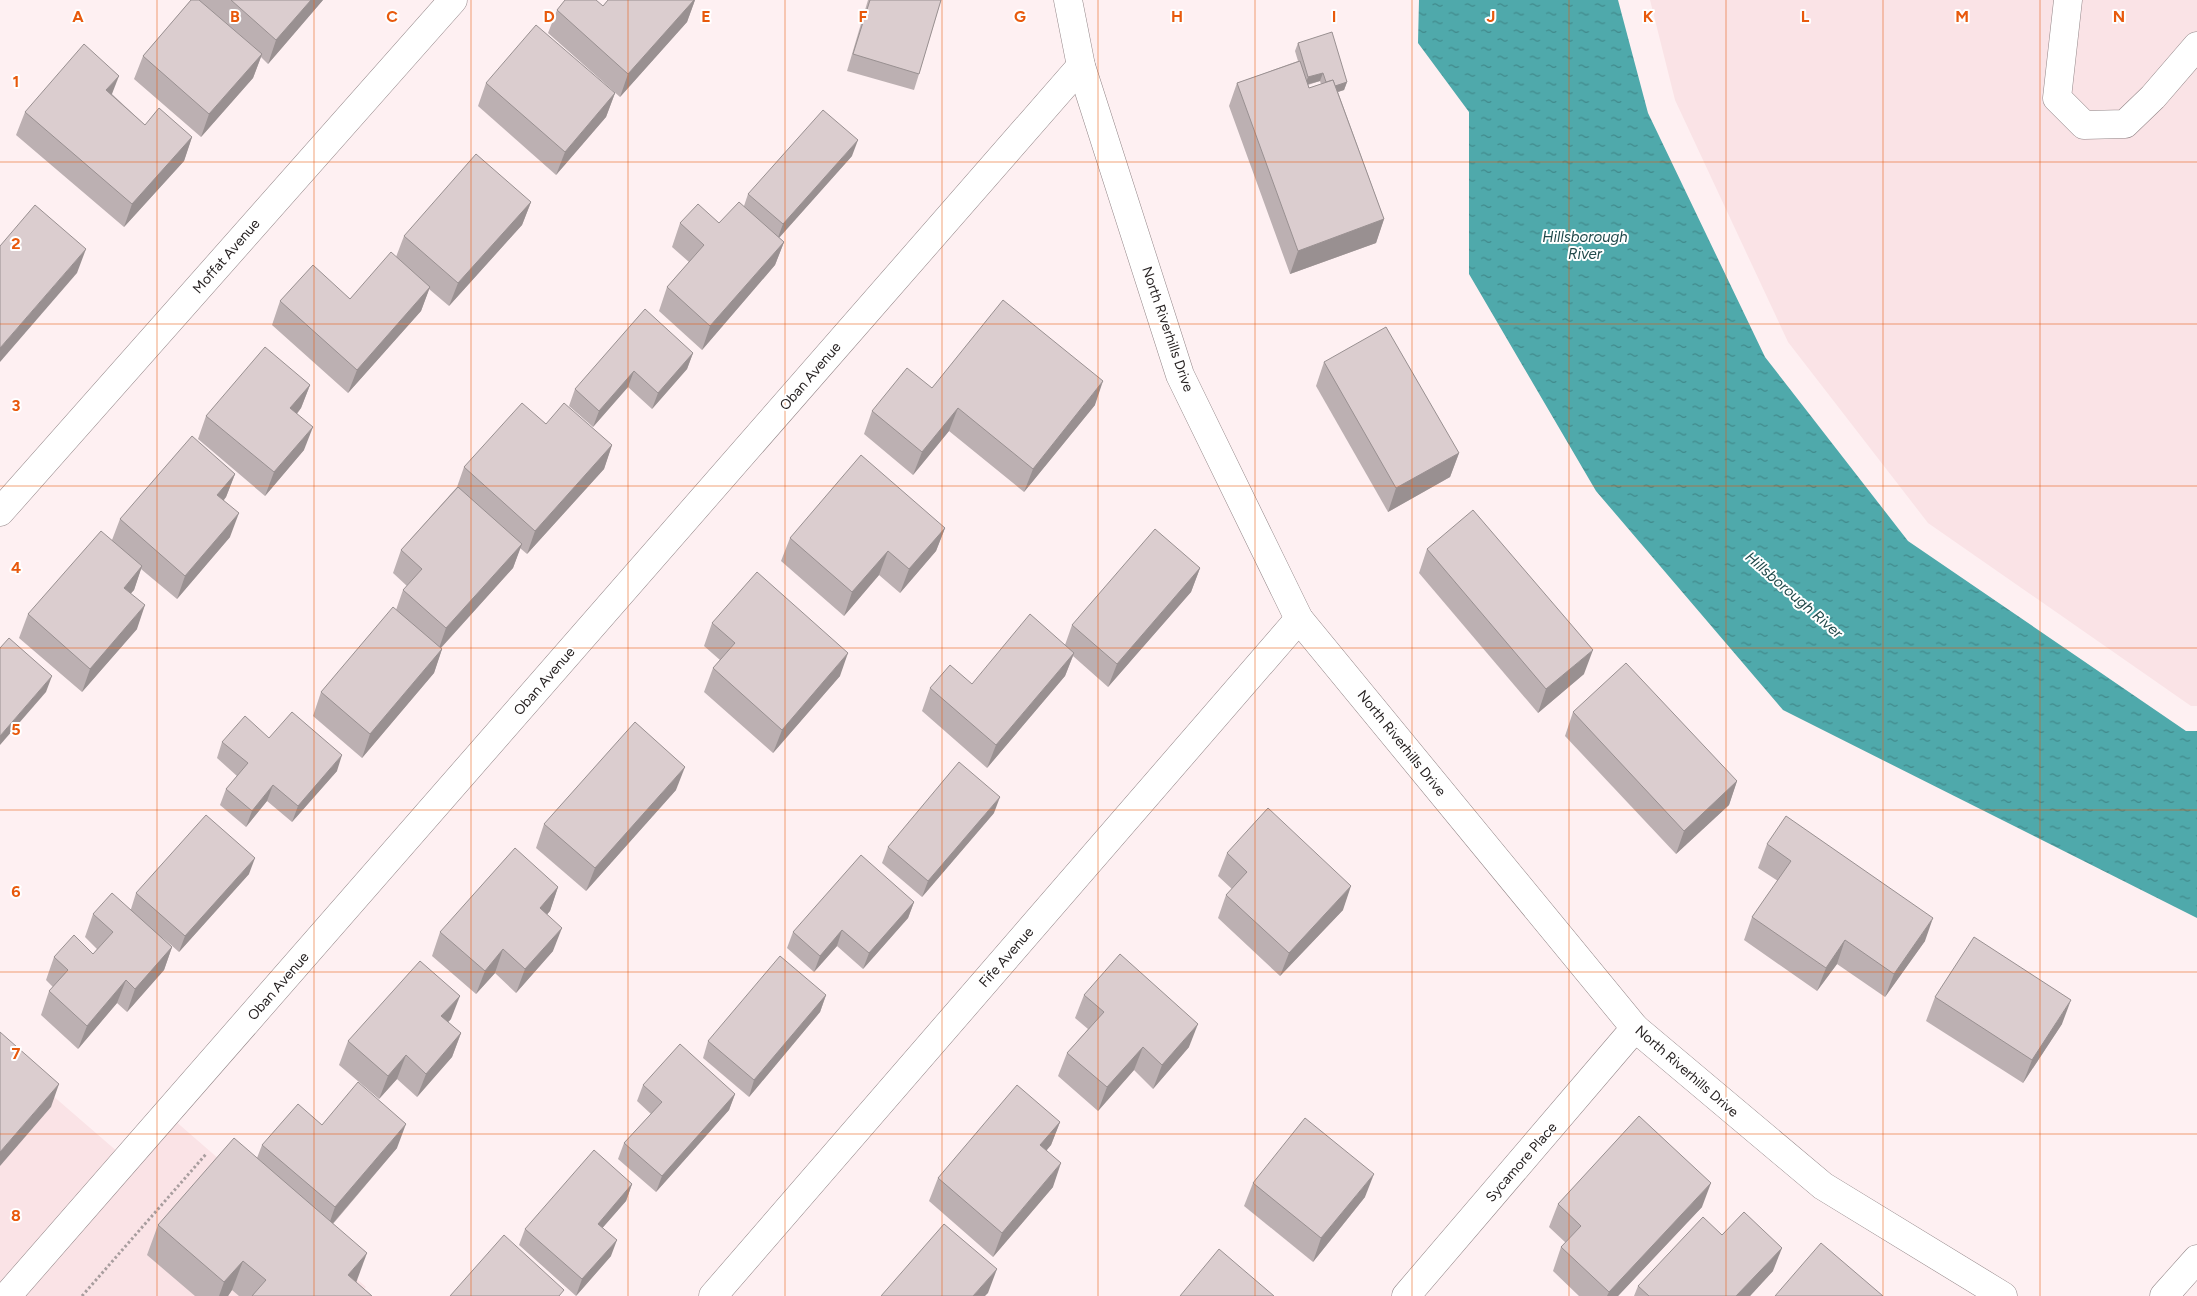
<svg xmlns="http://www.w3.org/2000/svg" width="2197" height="1296" viewBox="0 0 2197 1296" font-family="Figtree,sans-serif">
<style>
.built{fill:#fae3e6}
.water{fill:url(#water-ripples)}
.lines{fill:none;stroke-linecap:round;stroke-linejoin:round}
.minor-casing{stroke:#928587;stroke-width:29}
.path{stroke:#a89d9e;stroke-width:3;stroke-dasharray:2.5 2.5;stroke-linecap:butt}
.minor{stroke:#fff;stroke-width:28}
.wall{fill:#bcb0b2;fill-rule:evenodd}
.shaded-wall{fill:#999091}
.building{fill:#dbcdcf;stroke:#999091}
.grid{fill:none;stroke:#e8590c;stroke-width:1;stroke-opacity:0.55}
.labels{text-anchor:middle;stroke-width:4;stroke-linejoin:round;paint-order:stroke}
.street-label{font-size:14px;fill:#241f1f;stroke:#fff}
.water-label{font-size:15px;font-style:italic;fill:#214a4b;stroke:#fff}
.grid-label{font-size:16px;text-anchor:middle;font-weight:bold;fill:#e8590c;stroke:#fff;stroke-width:4;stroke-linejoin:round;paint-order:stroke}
</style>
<defs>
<pattern id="water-ripples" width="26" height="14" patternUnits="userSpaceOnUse" patternTransform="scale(1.25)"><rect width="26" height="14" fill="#4fa9ab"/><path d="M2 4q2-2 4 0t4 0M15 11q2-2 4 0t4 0" fill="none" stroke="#41898b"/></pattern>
</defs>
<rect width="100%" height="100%" fill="#fef0f2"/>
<!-- built -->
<g class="built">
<polygon points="1650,0 2197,0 2197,706 2191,706 1928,523 1788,342 1675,100"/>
<polygon points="0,1050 119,1153 158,1106 366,1287 359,1296 0,1296"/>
</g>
<!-- water -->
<polygon class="water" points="1419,0 1618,0 1648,113 1765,357 1908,541 2186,731 2197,731 2197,918 1783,710 1596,491 1469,274 1469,112 1418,43"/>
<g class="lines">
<!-- minor casing -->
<g class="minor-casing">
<g id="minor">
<polyline points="1068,0 1081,66 1180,375 1299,619 1635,1028 1823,1186 2003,1296"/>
<polyline points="2068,0 2057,98 2084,125 2125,124 2153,97 2197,46"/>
<polyline points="0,512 453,0"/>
<polyline points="7,1296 1081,66"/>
<polyline points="713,1296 1299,619"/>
<polyline points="1406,1296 1635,1028"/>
<polyline points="2164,1296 2197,1259"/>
</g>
</g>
<!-- path -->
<polyline class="path" points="82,1296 207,1153"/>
<!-- minor -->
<use href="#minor" class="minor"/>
</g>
<!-- wall -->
<g class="wall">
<polygon points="191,0 323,0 268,64 261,57 253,78 201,137 134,79 143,56"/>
<polygon points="608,0 695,0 687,22 620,97 548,33 557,10 603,6"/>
<polygon points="868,0 941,0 919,74 914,90 847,71"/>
<path d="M 1298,43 L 1347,82 L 1344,90 L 1338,92 L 1384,219 L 1376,243 L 1290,274 L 1229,106 L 1237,83 L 1298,61 L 1295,51 ZM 1320,81 L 1321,84 L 1309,88 L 1308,85 Z"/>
<polygon points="486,83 615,93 606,117 556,175 478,106"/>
<polygon points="112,94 145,125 192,137 184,161 124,227 16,135 25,112"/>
<polygon points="852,156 779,238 784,242 775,265 702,350 659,311 667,287 689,262 672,247 680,223 719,223 744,206 748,194"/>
<polygon points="531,202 522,225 449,306 429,289 421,311 348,393 272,325 280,301 350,299 396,257 404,236"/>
<polygon points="693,353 687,369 652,409 628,387 593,427 569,406 575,389"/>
<polygon points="1324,362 1459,453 1450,477 1388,512 1316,386"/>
<polygon points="310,385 301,408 297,414 304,450 265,496 198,439 206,416"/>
<polygon points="932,388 1095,405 1024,492 949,431 913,475 864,434 872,411"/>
<polygon points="546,424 612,445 604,469 527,554 520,548 513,568 441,648 442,649 434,673 362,758 313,716 321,692 396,610 403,590 407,586 393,573 401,550 457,487 464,467"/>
<polygon points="235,474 226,497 224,500 230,537 177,599 141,569 134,590 131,593 137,629 82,692 19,638 28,614 112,540 120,519"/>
<polygon points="945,528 936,551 900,593 879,575 844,616 781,561 790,538"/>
<polygon points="1427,549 1584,674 1538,713 1419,573"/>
<polygon points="1200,568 1191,592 1108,687 1073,656 1065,676 987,768 922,711 930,688 972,684 1065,645 1072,625"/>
<polygon points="712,623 840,676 773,753 704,692 713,668 720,660 704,646"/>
<polygon points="1573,712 1737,781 1729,805 1676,854 1565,736"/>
<polygon points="269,738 337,771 292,822 267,801 246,827 220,805 226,789 237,776 217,758 222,742"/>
<polygon points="676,790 586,891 536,848 544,824"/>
<polygon points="994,813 922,897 882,863 888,847"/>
<polygon points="1767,844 1925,941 1885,997 1837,964 1817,991 1744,940 1752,917 1778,881 1758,868"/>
<polygon points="1227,853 1343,910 1280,976 1218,918 1226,895 1232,889 1218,876"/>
<polygon points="249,874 179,952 162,937 172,947 164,970 127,1012 117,1003 78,1049 41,1015 49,991 53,987 46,980 54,957 93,954 97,949 85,937 93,914 131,909 136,893"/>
<polygon points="558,887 550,911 547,914 553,951 516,993 495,973 476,994 432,956 440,932"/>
<polygon points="914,902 908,918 863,969 837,946 814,972 787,948 793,932"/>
<polygon points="826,995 820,1012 749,1097 703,1058 708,1041"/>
<polygon points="1084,995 1189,1047 1153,1089 1134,1070 1098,1111 1058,1076 1067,1053 1088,1029 1075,1018"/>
<polygon points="1935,997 2062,1024 2023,1083 1926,1021"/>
<polygon points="451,1019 448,1022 461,1033 452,1057 417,1097 397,1079 379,1099 339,1065 348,1041"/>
<polygon points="643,1085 735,1094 729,1110 656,1192 618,1159 624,1143 651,1114 637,1101"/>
<polygon points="1060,1122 1051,1145 1047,1150 1053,1187 993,1257 929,1201 938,1178"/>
<polygon points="322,1125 397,1148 333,1224 356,1282 372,1296 239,1296 232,1290 228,1296 195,1296 147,1255 158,1225 257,1158 262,1145"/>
<polygon points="1253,1183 1365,1197 1313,1262 1244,1206"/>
<polygon points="632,1184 626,1201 602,1228 611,1256 576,1296 519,1245 525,1229"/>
<polygon points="1558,1204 1702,1207 1618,1296 1579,1296 1553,1271 1561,1247 1566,1243 1549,1227"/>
<polygon points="1722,1235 1773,1271 1750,1296 1634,1296 1638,1286"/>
</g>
<!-- shaded-wall -->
<g class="shaded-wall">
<polygon points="311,0 323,0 268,64 276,40"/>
<polygon points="694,0 695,0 687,22 620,97 628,74"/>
<polygon points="262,54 253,78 201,137 209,114"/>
<polygon points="1323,73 1320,81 1305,85 1308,77"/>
<polygon points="119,76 110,99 106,90"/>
<polygon points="1347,82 1344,90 1325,96 1328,88"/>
<polygon points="615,93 606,117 556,175 565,152"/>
<polygon points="192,137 184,161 124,227 132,204"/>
<polygon points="858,140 852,156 777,240 783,224"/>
<polygon points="531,202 522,225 449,306 458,283"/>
<polygon points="1384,219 1376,243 1290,274 1298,251"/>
<polygon points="784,242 775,265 702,350 710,326"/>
<polygon points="86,249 77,273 0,362 0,348"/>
<polygon points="430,287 421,311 348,393 357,370"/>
<polygon points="693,353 687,369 652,409 658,393"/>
<polygon points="634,371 628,387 593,427 599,411"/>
<polygon points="1103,381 1095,405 1024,492 1033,469"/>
<polygon points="310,385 301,408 282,432 290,408"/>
<polygon points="958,408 949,431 913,475 922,452"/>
<polygon points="313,427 304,450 265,496 274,472"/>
<polygon points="612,445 604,469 527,554 535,531"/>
<polygon points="1459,453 1450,477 1388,512 1396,488"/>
<polygon points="235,474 226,497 209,518 217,495"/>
<polygon points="239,513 230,537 177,599 185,576"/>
<polygon points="945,528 936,551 900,593 909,569"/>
<polygon points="522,544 513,568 438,651 446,628"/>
<polygon points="888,551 879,575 844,616 852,592"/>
<polygon points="142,566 134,590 115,611 124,588"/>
<polygon points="1200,568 1191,592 1108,687 1117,664"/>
<polygon points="145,605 137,629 82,692 90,669"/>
<polygon points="442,649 434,673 362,758 370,734"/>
<polygon points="1593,650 1584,674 1538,713 1546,689"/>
<polygon points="848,653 840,676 773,753 782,730"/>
<polygon points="1074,653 1065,676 987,768 996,745"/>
<polygon points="52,676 46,692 0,745 0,736"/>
<polygon points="342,755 337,771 292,822 298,806"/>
<polygon points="685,767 676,790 586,891 595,868"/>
<polygon points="1737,781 1729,805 1676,854 1684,831"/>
<polygon points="273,785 267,801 246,827 252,811"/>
<polygon points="1000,797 994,813 922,897 928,881"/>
<polygon points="255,858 249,874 179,952 185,936"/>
<polygon points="1351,886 1343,910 1280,976 1289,953"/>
<polygon points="558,887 550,911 532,932 540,908"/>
<polygon points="914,902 908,918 863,969 869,953"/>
<polygon points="1933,918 1925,941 1885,997 1894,974"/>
<polygon points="562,928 553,951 516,993 525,969"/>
<polygon points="842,930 837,946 814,972 820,956"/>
<polygon points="1845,940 1837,964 1817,991 1826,968"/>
<polygon points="172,947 164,970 127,1012 135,989"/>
<polygon points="503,949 495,973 476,994 485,971"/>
<polygon points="126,980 117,1003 78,1049 87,1026"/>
<polygon points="826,995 820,1012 749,1097 754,1080"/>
<polygon points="460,996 451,1019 432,1039 441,1016"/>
<polygon points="2071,1000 2062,1024 2023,1083 2032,1060"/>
<polygon points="1198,1024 1189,1047 1153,1089 1162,1065"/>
<polygon points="461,1033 452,1057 417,1097 426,1074"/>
<polygon points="1143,1047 1134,1070 1098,1111 1107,1087"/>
<polygon points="406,1055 397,1079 379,1099 388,1076"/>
<polygon points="59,1084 51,1107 0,1166 0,1152"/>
<polygon points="735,1094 729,1110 656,1192 662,1176"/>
<polygon points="1060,1122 1051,1145 1031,1168 1040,1145"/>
<polygon points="406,1124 397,1148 327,1230 335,1207"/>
<polygon points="1061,1163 1053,1187 993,1257 1002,1233"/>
<polygon points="1374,1174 1365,1197 1313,1262 1321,1238"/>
<polygon points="1711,1183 1702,1207 1618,1296 1607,1296 1609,1292"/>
<polygon points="632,1184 626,1201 592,1240 598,1224"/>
<polygon points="617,1240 611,1256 576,1296 582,1279"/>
<polygon points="1782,1248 1773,1271 1750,1296 1736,1296"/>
<polygon points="367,1253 356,1283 348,1275"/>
<polygon points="243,1261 232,1290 228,1296 219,1296 224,1282"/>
<polygon points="997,1269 988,1293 985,1296 973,1296"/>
</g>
<!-- building -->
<g class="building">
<polygon points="191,0 199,0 262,54 209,114 143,56"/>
<polygon points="231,0 311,0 276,40"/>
<polygon points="565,0 596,0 603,6 608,0 694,0 628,74 557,10"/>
<polygon points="870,0 941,0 919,74 853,54"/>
<polygon points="536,25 615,93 565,152 486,83"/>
<polygon points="1332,32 1347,82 1335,86 1333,80 1326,82 1323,73 1308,77 1298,43"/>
<polygon points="84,44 119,76 106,90 145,125 159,108 192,137 132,204 25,112"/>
<polygon points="1300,61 1309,88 1333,80 1384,219 1298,251 1237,83"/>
<polygon points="823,110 858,140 783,224 748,194"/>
<polygon points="476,154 531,202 458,283 404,236"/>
<polygon points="739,202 784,242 710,326 667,287 704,245 680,223 698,204 719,223"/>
<polygon points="35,205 86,249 0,348 0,246"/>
<polygon points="391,252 430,287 357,370 280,301 313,265 350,299"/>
<polygon points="1003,300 1103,381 1033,469 958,408 922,452 872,411 907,368 932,388"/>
<polygon points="645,309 693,353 658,393 634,371 599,411 575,389"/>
<polygon points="1386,327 1459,453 1396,488 1324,362"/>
<polygon points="265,347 310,385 290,408 313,427 274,472 206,416"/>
<polygon points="522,403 546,424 564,403 612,445 535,531 464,467"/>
<polygon points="192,436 235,474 217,495 239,513 185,576 120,519"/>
<polygon points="861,455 945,528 909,569 888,551 852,592 790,538"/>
<polygon points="458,487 522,544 446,628 403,590 422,569 401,550"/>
<polygon points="1473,510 1593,650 1546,689 1427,549"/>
<polygon points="1155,529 1200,568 1117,664 1072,625"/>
<polygon points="101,531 142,566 124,588 145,605 90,669 28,614"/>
<polygon points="757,572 848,653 782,730 713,668 735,643 712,623"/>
<polygon points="393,607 442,649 370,734 321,692"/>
<polygon points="1030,614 1074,653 996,745 930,688 950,665 972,684"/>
<polygon points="9,638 52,676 0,736 0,648"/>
<polygon points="1626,663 1737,781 1684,831 1573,712"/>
<polygon points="292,712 342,755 298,806 273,785 252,811 226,789 248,763 222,742 245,716 269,738"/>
<polygon points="635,722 685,767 595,868 544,824"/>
<polygon points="959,762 1000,797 928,881 888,847"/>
<polygon points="1268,808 1351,886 1289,953 1226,895 1247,872 1227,853"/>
<polygon points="206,815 255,858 185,936 136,893"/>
<polygon points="1786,816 1933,918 1894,974 1845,940 1826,968 1752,917 1791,861 1767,844"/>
<polygon points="515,848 558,887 540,908 562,928 525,969 503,949 485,971 440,932"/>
<polygon points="861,855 914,902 869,953 842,930 820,956 793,932"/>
<polygon points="112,893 172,947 135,989 126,980 87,1026 49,991 68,970 54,957 74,935 93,954 113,932 93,914"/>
<polygon points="1974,937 2071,1000 2032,1060 1935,997"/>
<polygon points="1120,954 1198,1024 1162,1065 1143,1047 1107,1087 1067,1053 1104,1012 1084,995"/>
<polygon points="780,956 826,995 754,1080 708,1041"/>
<polygon points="420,961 460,996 441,1016 461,1033 426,1074 406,1055 388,1076 348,1041"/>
<polygon points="0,1032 59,1084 0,1152"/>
<polygon points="680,1044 735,1094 662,1176 624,1143 662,1102 643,1085"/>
<polygon points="358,1082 406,1124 335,1207 262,1145 298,1104 322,1125"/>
<polygon points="1017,1085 1060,1122 1040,1145 1061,1163 1002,1233 938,1178"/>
<polygon points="1639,1116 1711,1183 1609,1292 1561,1247 1581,1226 1558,1204"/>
<polygon points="1305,1118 1374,1174 1321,1238 1253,1183"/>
<polygon points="234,1138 367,1253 348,1275 372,1296 252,1296 266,1280 243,1261 224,1282 158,1225"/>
<polygon points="594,1150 632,1184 598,1224 617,1240 582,1279 525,1229"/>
<polygon points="1744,1212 1782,1248 1736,1296 1649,1296 1638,1286 1703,1217 1722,1235"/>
<polygon points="944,1224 997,1269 973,1296 881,1296"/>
<polygon points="504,1235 564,1290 559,1296 450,1296"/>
<polygon points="1821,1243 1883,1296 1775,1296"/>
<polygon points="1219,1249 1274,1296 1180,1296"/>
</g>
<!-- grid -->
<path class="grid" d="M 157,0 L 157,1296M 314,0 L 314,1296M 471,0 L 471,1296M 628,0 L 628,1296M 785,0 L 785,1296M 942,0 L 942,1296M 1098,0 L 1098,1296M 1255,0 L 1255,1296M 1412,0 L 1412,1296M 1569,0 L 1569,1296M 1726,0 L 1726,1296M 1883,0 L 1883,1296M 2040,0 L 2040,1296M 0,162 L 2197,162M 0,324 L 2197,324M 0,486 L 2197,486M 0,648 L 2197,648M 0,810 L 2197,810M 0,972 L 2197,972M 0,1134 L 2197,1134"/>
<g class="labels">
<!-- street labels -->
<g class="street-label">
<text transform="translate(226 256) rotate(-49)" y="5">Moffat Avenue</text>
<text transform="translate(1168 329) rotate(71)" y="5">North Riverhills Drive</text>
<text transform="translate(810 376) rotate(-49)" y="5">Oban Avenue</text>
<text transform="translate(544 681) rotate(-49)" y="5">Oban Avenue</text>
<text transform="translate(1402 743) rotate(51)" y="5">North Riverhills Drive</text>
<text transform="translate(1006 957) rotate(-49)" y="5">Fife Avenue</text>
<text transform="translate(278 986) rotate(-49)" y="5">Oban Avenue</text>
<text transform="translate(1687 1071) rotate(41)" y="5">North Riverhills Drive</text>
<text transform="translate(1521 1162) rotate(-49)" y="5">Sycamore Place</text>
</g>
<!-- water labels -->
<g class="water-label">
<text x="1585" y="242">Hillsborough<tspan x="1585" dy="17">River</tspan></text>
<text transform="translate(1794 595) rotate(41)" y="5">Hillsborough River</text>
</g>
</g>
<g class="grid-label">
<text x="78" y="22">A</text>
<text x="235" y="22">B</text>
<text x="392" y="22">C</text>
<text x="549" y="22">D</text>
<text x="706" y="22">E</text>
<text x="863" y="22">F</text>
<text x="1020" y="22">G</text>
<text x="1177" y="22">H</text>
<text x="1334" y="22">I</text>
<text x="1491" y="22">J</text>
<text x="1648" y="22">K</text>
<text x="1805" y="22">L</text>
<text x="1962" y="22">M</text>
<text x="2119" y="22">N</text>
<text x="16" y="87">1</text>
<text x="16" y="249">2</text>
<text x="16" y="411">3</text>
<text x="16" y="573">4</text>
<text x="16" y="735">5</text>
<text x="16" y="897">6</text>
<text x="16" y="1059">7</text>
<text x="16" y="1221">8</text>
</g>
</svg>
